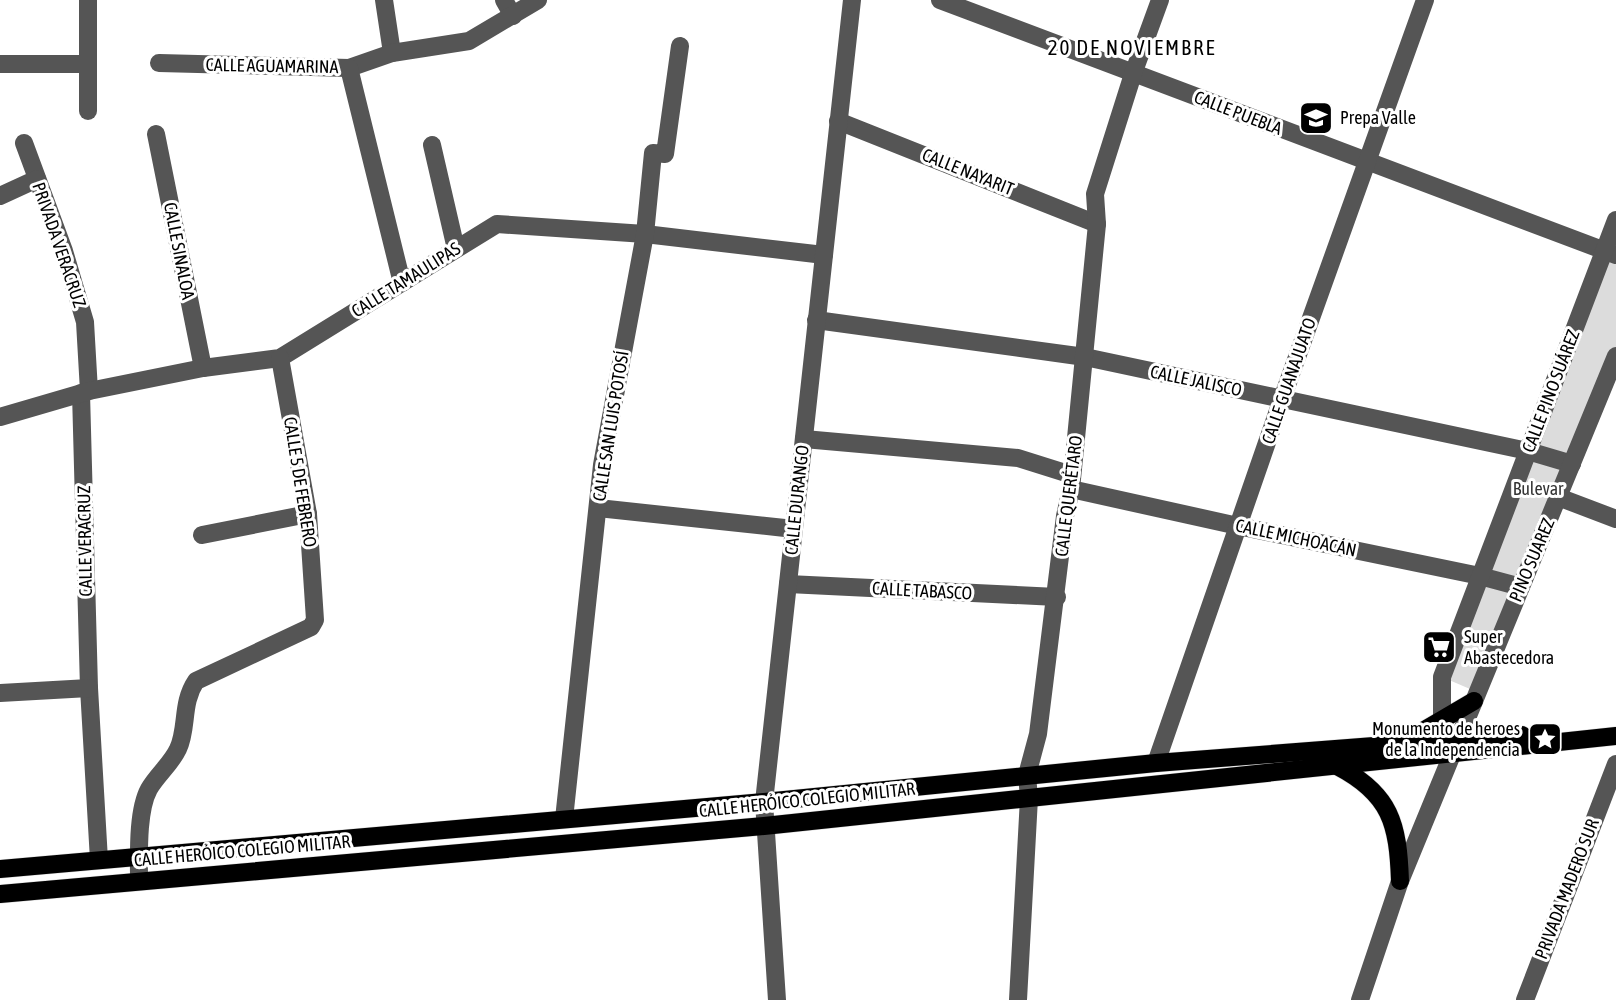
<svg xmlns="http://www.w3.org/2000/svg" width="1616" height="1000" viewBox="0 0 1616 1000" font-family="'Asap Condensed',sans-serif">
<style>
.green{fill:#dcdcdc}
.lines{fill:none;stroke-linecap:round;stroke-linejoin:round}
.major-casing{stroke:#dbdbdb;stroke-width:19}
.minor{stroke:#555;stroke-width:18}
.major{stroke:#000;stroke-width:18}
.labels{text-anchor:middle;stroke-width:6;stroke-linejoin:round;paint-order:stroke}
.street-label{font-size:18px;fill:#000;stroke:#fff}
.poi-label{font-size:18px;fill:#000;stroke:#fff;text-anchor:start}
.park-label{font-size:18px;fill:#333;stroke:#fff}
.quarter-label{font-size:21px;letter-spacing:2px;fill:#000;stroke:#fff}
</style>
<rect width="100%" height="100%" fill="#fff"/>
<!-- green -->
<polygon class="green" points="1616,220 1616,356 1477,692 1442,677"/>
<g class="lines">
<!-- major casing -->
<g class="major-casing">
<g id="major">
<polyline points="1404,742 1474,701"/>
<path d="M 1337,766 C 1391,794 1398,824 1400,881"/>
<polyline points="0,869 764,802 1156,763 1400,744 1459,742 1522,735"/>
<polyline points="0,894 764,826 1616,736"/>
</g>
</g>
<!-- minor -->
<g class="minor">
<polyline points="384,0 392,53"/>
<polyline points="504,0 513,16"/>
<polyline points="940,0 1616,255"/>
<polyline points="159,63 349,68 392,53 469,41 538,0"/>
<polyline points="0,64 88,64"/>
<polyline points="349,68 402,283"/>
<polyline points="88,111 88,0"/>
<polyline points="838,121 1097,224"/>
<polyline points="156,134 203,368"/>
<polyline points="24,143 64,251 85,322 89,391"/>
<polyline points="432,145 456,249"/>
<polyline points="0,196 37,179"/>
<polyline points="816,320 1085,357 1528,451 1572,464"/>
<polyline points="81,393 89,688 99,860"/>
<polyline points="0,417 89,391 203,368 280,358 497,224 645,234 824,255"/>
<polyline points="804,439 1018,458 1072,475"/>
<polyline points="1071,489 1238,526 1480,576 1521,587"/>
<polyline points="1558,497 1616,519"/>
<polyline points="598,508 794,529"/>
<polyline points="202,535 308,514"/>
<polyline points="788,584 1057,597"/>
<polyline points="0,693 89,688"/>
<polyline points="1442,722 1442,677 1616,220"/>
<polyline points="1156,763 1282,399 1425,0"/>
<polyline points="564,819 602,465 645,234 653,153 665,154 680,46"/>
<path d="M 139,881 C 139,856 137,811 149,789 C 157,775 171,764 178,749 C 188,728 181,703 196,681 L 311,627 L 315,620 L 308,514 L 280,358"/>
<polyline points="777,1000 764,802 852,0"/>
<polyline points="1018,1000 1029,798 1027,775 1038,734 1065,516 1071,489 1097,224 1095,194 1133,74 1160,0"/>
<polyline points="1360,1000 1400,881 1616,356"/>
<polyline points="1525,1000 1616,764"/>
</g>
<!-- major -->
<use href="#major" class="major"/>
</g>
<!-- icons -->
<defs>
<g id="university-square" transform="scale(1.75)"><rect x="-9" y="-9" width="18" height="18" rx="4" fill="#000" stroke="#fff"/><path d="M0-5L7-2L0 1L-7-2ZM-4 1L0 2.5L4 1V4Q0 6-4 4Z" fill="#fff"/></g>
<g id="supermarket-square" transform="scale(1.75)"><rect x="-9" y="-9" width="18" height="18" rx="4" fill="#000" stroke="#fff"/><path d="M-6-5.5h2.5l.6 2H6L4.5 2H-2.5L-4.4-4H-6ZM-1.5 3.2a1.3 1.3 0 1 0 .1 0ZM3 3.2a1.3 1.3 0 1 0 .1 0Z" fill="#fff"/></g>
<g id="sight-square" transform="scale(1.75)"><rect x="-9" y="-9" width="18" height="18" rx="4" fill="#000" stroke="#fff"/><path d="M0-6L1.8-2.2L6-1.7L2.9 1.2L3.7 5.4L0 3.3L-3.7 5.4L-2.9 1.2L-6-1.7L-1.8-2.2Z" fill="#fff"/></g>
</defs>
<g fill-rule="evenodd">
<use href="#university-square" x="1316" y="118"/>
<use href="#supermarket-square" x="1439" y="647"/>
<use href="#sight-square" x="1545" y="739"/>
</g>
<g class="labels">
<!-- street labels -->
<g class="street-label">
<text transform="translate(272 66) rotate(1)" y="6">CALLE AGUAMARINA</text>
<text transform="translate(1238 113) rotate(21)" y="6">CALLE PUEBLA</text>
<text transform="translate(968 172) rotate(22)" y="6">CALLE NAYARIT</text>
<text transform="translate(59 245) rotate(71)" y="6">PRIVADA VERACRUZ</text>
<text transform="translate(179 251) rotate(79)" y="6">CALLE SINALOA</text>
<text transform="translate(406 280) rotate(-32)" y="6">CALLE TAMAULIPAS</text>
<text transform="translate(1196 381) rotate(12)" y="6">CALLE JALISCO</text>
<text transform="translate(1289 381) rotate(-71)" y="6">CALLE GUANAJUATO</text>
<text transform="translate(1551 391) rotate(-69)" y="6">CALLE PINO SUÁREZ</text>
<text transform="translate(611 426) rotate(-81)" y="6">CALLE SAN LUIS POTOSÍ</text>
<text transform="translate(300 482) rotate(81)" y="6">CALLE 5 DE FEBRERO</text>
<text transform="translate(1069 496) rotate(-83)" y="6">CALLE QUERÉTARO</text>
<text transform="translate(797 500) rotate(-84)" y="6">CALLE DURANGO</text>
<text transform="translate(1296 538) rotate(12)" y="6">CALLE MICHOACÁN</text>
<text transform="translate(85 541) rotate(-91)" y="6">CALLE VERACRUZ</text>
<text transform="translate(1532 560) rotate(-67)" y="6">PINO SUAREZ</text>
<text transform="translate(922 591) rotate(3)" y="6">CALLE TABASCO</text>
<text transform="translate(807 800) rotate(-6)" y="6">CALLE HERÓICO COLEGIO MILITAR</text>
<text transform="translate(242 851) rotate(-5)" y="6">CALLE HERÓICO COLEGIO MILITAR</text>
<text transform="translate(1567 889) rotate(-69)" y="6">PRIVADA MADERO SUR</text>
</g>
<!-- poi labels -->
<g class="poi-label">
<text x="1340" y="124">Prepa Valle</text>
<text x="1464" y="643">Super<tspan x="1464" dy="21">Abastecedora</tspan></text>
<text x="1520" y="735" text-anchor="end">Monumento de heroes<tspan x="1520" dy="21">de la Independencia</tspan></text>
</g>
<!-- park labels -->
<g class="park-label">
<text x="1538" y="495">Bulevar</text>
</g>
<!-- quarter labels -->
<g class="quarter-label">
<text x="1132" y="55">20 DE NOVIEMBRE</text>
</g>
</g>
</svg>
